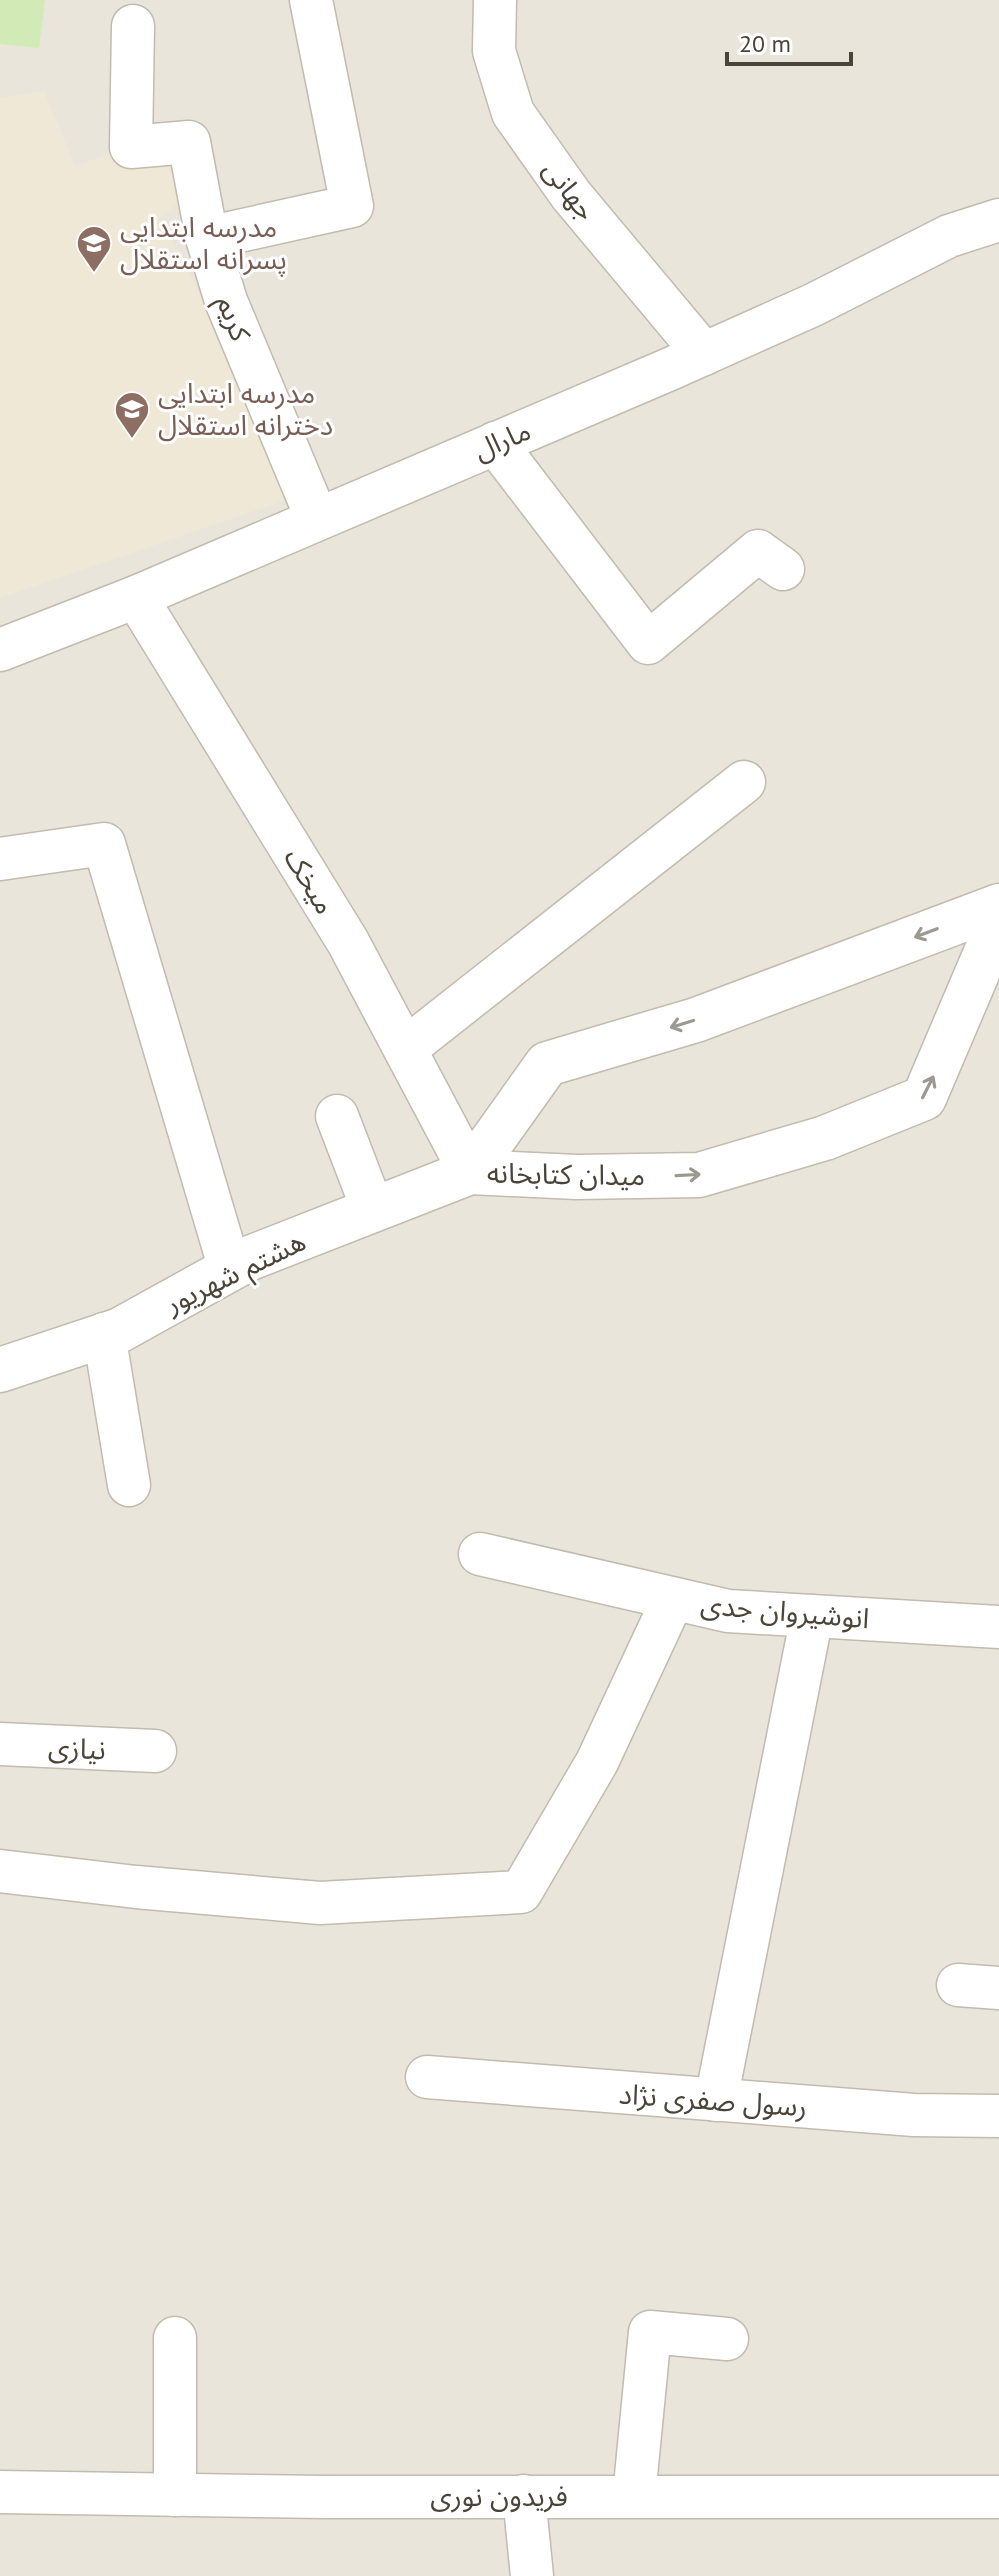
<svg xmlns="http://www.w3.org/2000/svg" width="999" height="2576" viewBox="0 0 999 2576" font-family="'PT Sans','Noto Sans Arabic',sans-serif">
<style>
.residential{fill:#eae5da}
.education{fill:#efe8d6}
.green{fill:#d2eab5}
.lines{fill:none;stroke-linecap:round;stroke-linejoin:round}
.minor-casing{stroke:#c2bbae;stroke-width:45}
.tertiary-casing{stroke:#c2bbae;stroke-width:47}
.minor{stroke:#fff;stroke-width:42}
.tertiary{stroke:#fff;stroke-width:44}
.oneway{stroke:#9c9892}
.labels{text-anchor:middle;stroke-width:6;stroke-linejoin:round;paint-order:stroke}
.street-label{font-size:28px;fill:#4b4439;stroke:#fff}
.education-label{font-size:28px;fill:#785e54;stroke:#fff;text-anchor:start}
</style>
<rect width="100%" height="100%" fill="#f6f3ec"/>
<!-- residential -->
<rect class="residential" x="0" y="0" width="999" height="2576"/>
<!-- education -->
<polygon class="education" points="44,91 75,166 162,136 180,202 160,218 221,336 289,499 0,598 0,98"/>
<!-- green -->
<polygon class="green" points="0,0 45,0 39,48 0,44"/>
<g class="lines">
<!-- minor casing -->
<g class="minor-casing">
<g id="minor">
<polyline points="495,0 494,51 513,113 571,195 704,354"/>
<polyline points="133,26 131,147 189,142 207,238 226,301 317,519"/>
<polyline points="207,238 352,206 311,0"/>
<polyline points="495,443 648,643 758,551 783,569"/>
<polyline points="136,597 348,942 470,1172"/>
<polyline points="0,650 136,597 670,369 813,305 949,236 999,220"/>
<polyline points="0,859 104,844 230,1269"/>
<polyline points="405,1049 744,782"/>
<polyline points="337,1116 373,1210"/>
<polyline points="104,1334 129,1485"/>
<polyline points="480,1554 728,1611 999,1627"/>
<polyline points="0,1744 155,1751"/>
<polyline points="0,1871 136,1887 320,1903 521,1892 597,1762 673,1599"/>
<polyline points="958,1985 999,1988"/>
<polyline points="427,2077 914,2115 999,2116"/>
<polyline points="716,2100 812,1616"/>
<polyline points="0,2492 324,2497 999,2497"/>
<polyline points="175,2495 175,2338"/>
<polyline points="524,2496 532,2576"/>
<polyline points="634,2496 650,2332 727,2339"/>
</g>
</g>
<!-- tertiary casing -->
<g class="tertiary-casing">
<g id="tertiary">
<polyline points="470,1172 547,1064 696,1020 999,906"/>
<polyline points="0,1370 120,1330 250,1258 470,1172 576,1177 699,1175 825,1138 924,1098 999,922"/>
</g>
</g>
<!-- minor -->
<use href="#minor" class="minor"/>
<!-- tertiary -->
<use href="#tertiary" class="tertiary"/>
</g>
<!-- one-way arrows -->
<defs><path id="oneway-shaft" d="M-6 0H5M1.5-3L5.5 0L1.5 3" fill="none" stroke-width="1.6" stroke-linecap="round" stroke-linejoin="round" transform="scale(2)"/></defs>
<g class="oneway">
<use href="#oneway-shaft" transform="translate(926 933) rotate(159)"/>
<use href="#oneway-shaft" transform="translate(682 1024) rotate(163)"/>
<use href="#oneway-shaft" transform="translate(928 1087) rotate(-63)"/>
<use href="#oneway-shaft" transform="translate(688 1175) rotate(-3)"/>
</g>
<!-- icons -->
<defs>
<g id="school-pin" transform="scale(1.8)"><path d="M0 17L-7.5 6A9.5 9.5 0 1 1 7.5 6Z" fill="#8d6e63" stroke="#fff"/><path d="M0-5L7-2L0 1L-7-2ZM-4 1L0 2.5L4 1V4Q0 6-4 4Z" fill="#fff"/></g>
</defs>
<g fill-rule="evenodd">
<use href="#school-pin" x="94" y="243"/>
<use href="#school-pin" x="132" y="409"/>
</g>
<g class="labels">
<!-- street labels -->
<g class="street-label">
<text transform="translate(570 190) rotate(53)" y="10">جهانی</text>
<text transform="translate(234 318) rotate(69)" y="10">کریم</text>
<text transform="translate(502 440) rotate(-23)" y="10">مارال</text>
<text transform="translate(310 881) rotate(59)" y="10">میخک</text>
<text transform="translate(566 1174) rotate(1)" y="10">میدان کتابخانه</text>
<text transform="translate(235 1272) rotate(-26)" y="10">هشتم شهریور</text>
<text transform="translate(785 1611) rotate(5)" y="10">انوشیروان جدی</text>
<text transform="translate(77 1748) rotate(3)" y="10">نیازی</text>
<text transform="translate(713 2100) rotate(4)" y="10">رسول صفری نژاد</text>
<text x="499" y="2506">فریدون نوری</text>
</g>
<!-- education labels -->
<g class="education-label">
<text x="120" y="237">مدرسه ابتدایی<tspan x="120" dy="32">پسرانه استقلال</tspan></text>
<text x="158" y="403">مدرسه ابتدایی<tspan x="158" dy="32">دخترانه استقلال</tspan></text>
</g>
</g>
<!-- scale -->
<path d="M727 52v12h124v-12" fill="none" stroke="#4b4439" stroke-width="4"/>
<text x="739" y="52" font-size="24" fill="#4b4439" stroke="#ffffff" stroke-width="6" paint-order="stroke">20 m</text>
</svg>
